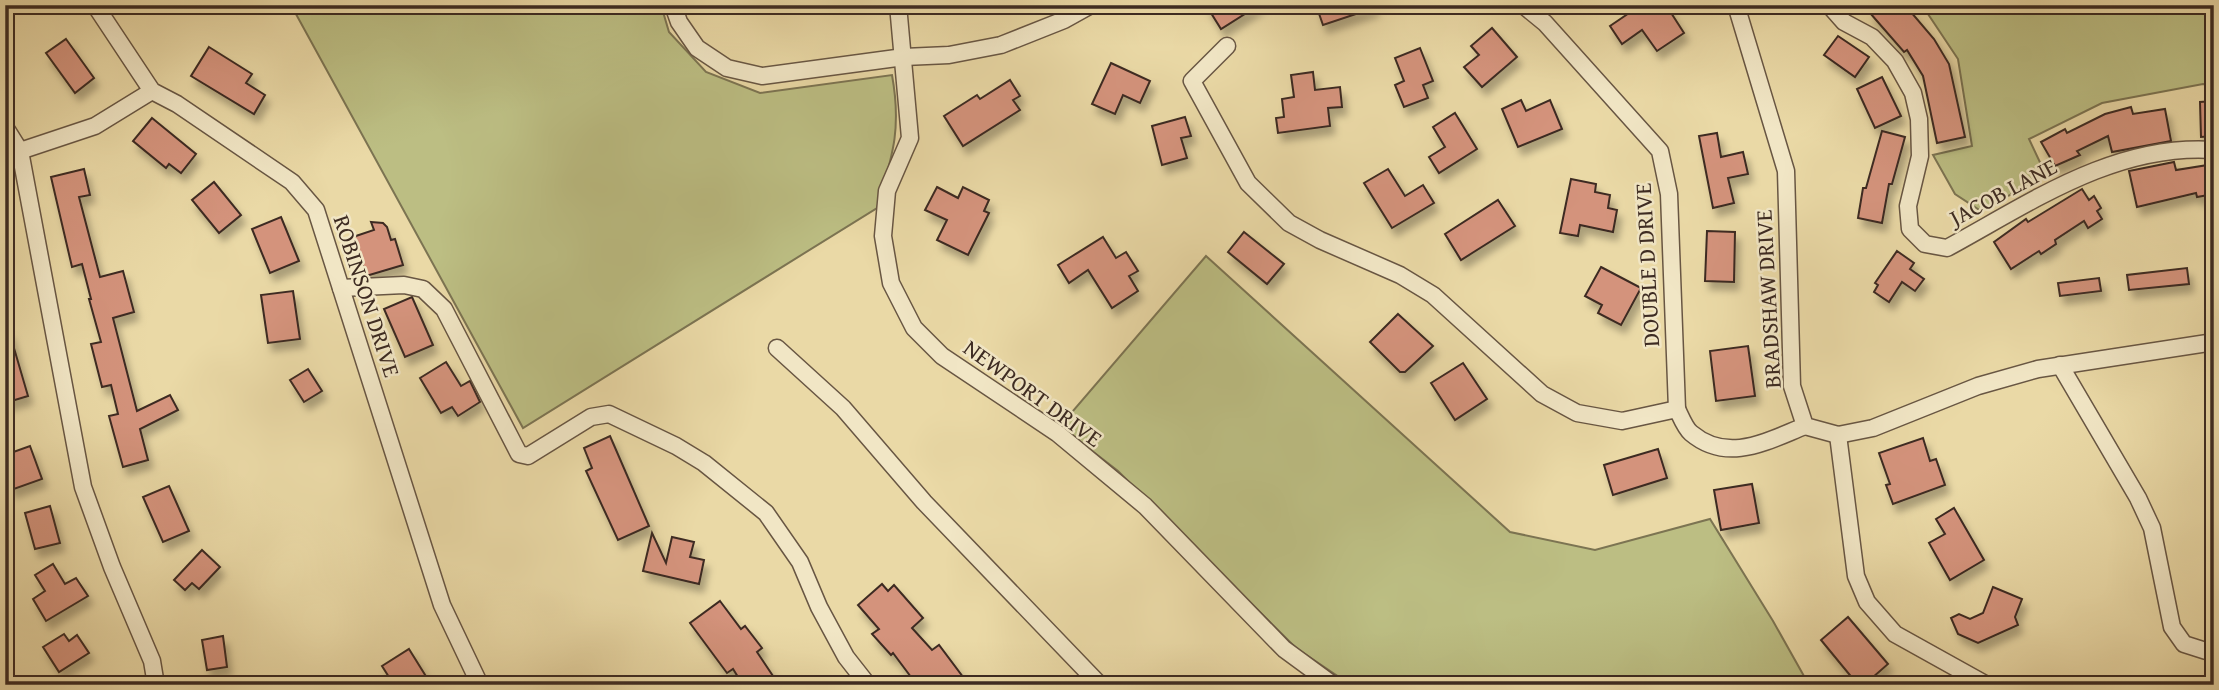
<svg xmlns="http://www.w3.org/2000/svg" width="2219" height="690" viewBox="0 0 2219 690" font-family="'Gentium Book Plus',serif">
<style>
.green{fill:#bcbe83;stroke:#7c7452;stroke-width:2}
.building{fill:#d4937c;stroke:#3d2b22;stroke-width:2;filter:url(#shadow)}
.lines{fill:none;stroke-linecap:round;stroke-linejoin:round}
.minor-casing{stroke:#685643;stroke-width:19}
.minor{stroke:#f1e6c5;stroke-width:16}
.labels{text-anchor:middle;stroke-width:5;stroke-linejoin:round;paint-order:stroke}
.street-label{font-size:23px;fill:#3d2b22;stroke:#f1e6c5}
</style>
<defs>
<filter id="shadow"><feDropShadow dx="4.5" dy="8" stdDeviation="3.5" flood-color="#0004"/></filter>
</defs>
<rect width="100%" height="100%" fill="#ead9a6"/>
<filter id="stains"><feTurbulence type="fractalNoise" baseFrequency=".00286" numOctaves="4"/><feColorMatrix values="0 0 0 0 .2 0 0 0 0 .09 0 0 0 0 .02 0 0 0 .5 -.17"/></filter>
<radialGradient id="worn" r=".72"><stop offset=".6" stop-color="#630" stop-opacity="0"/><stop offset="1" stop-color="#630" stop-opacity=".3"/></radialGradient>
<!-- green -->
<g class="green">
<path d="M 291,5 L 661,5 L 669,32 L 706,72 L 760,93 L 892,75 C 902,130 892,157 877,208 L 523,428 Z"/>
<polygon points="1922,5 2214,5 2214,85 2203,84 2102,103 2029,139 2046,175 1981,211 1955,194 1933,155 1972,146 1958,59"/>
<polygon points="1206,256 1510,532 1595,550 1710,519 1773,621 1809,685 1351,685 1296,648 1118,471 1060,426"/>
</g>
<!-- building -->
<g class="building">
<polygon points="1206,5 1259,5 1221,29"/>
<polygon points="1316,5 1374,5 1374,8 1323,25"/>
<polygon points="1641,5 1666,5 1684,33 1657,51 1642,30 1622,44 1610,26"/>
<polygon points="1878,5 1905,5 1934,39 1949,64 1965,137 1937,143 1923,76 1907,50 1904,52 1870,13"/>
<polygon points="1492,28 1517,57 1482,87 1464,67 1479,55 1471,46"/>
<polygon points="1838,36 1869,57 1855,77 1824,55"/>
<polygon points="66,39 94,78 75,93 46,53"/>
<polygon points="209,47 252,74 246,83 265,95 254,114 191,76"/>
<polygon points="1420,48 1433,81 1423,85 1428,98 1404,107 1395,85 1404,81 1395,58"/>
<polygon points="1111,63 1150,81 1140,103 1123,95 1115,114 1092,104"/>
<polygon points="1313,72 1315,90 1340,87 1342,107 1328,108 1330,126 1278,133 1276,118 1284,117 1282,99 1294,97 1291,75"/>
<polygon points="1882,77 1901,116 1875,128 1857,89"/>
<polygon points="1010,80 1020,96 1013,100 1020,110 963,146 944,116 977,95 980,99"/>
<polygon points="1521,100 1526,111 1550,100 1562,129 1518,147 1502,109"/>
<polygon points="2214,101 2214,136 2201,137 2200,102"/>
<polygon points="2131,107 2133,114 2165,109 2171,141 2112,152 2108,136 2077,151 2080,155 2055,166 2041,142 2065,129 2067,133 2105,114"/>
<polygon points="1455,113 1477,149 1439,173 1429,157 1445,147 1433,127"/>
<polygon points="1185,117 1191,136 1181,138 1187,158 1162,165 1152,126"/>
<polygon points="152,118 196,154 181,173 169,164 166,168 133,141"/>
<polygon points="1882,131 1905,137 1892,184 1889,184 1882,223 1858,218 1863,188 1866,188"/>
<polygon points="1717,133 1721,157 1743,152 1748,174 1728,178 1734,203 1713,208 1699,136"/>
<polygon points="2174,162 2176,170 2214,164 2214,194 2197,197 2196,193 2137,207 2129,171"/>
<polygon points="84,169 90,195 79,197 100,277 123,271 134,312 113,318 137,411 170,395 178,410 140,429 148,460 123,467 109,416 118,414 111,385 102,387 91,344 101,342 89,299 91,299 82,264 72,267 51,177"/>
<polygon points="1388,169 1405,196 1423,185 1434,203 1392,228 1364,183"/>
<polygon points="1571,179 1596,184 1595,192 1610,195 1608,208 1617,210 1613,232 1580,225 1578,236 1560,233"/>
<polygon points="214,182 241,215 219,233 192,200"/>
<polygon points="937,187 958,198 963,187 989,200 984,211 989,213 968,255 937,240 947,220 925,210"/>
<polygon points="2082,189 2089,200 2094,196 2101,208 2097,211 2102,219 2088,228 2084,221 2055,240 2056,244 2041,254 2039,251 2011,269 1994,242 2026,219 2028,222"/>
<polygon points="1498,200 1515,226 1461,260 1445,234"/>
<polygon points="281,217 299,261 270,273 252,229"/>
<polygon points="371,222 383,223 387,227 391,240 395,239 403,265 366,276 353,237 374,230"/>
<polygon points="1707,231 1735,232 1734,282 1705,281"/>
<polygon points="1244,232 1284,264 1267,284 1228,252"/>
<polygon points="1103,237 1116,258 1126,252 1138,271 1129,276 1138,291 1112,308 1088,270 1069,283 1058,265"/>
<polygon points="1897,251 1914,263 1910,269 1924,279 1915,291 1902,282 1889,302 1874,292 1878,285 1875,283"/>
<polygon points="1601,267 1641,288 1621,325 1598,313 1602,305 1585,296"/>
<polygon points="2187,268 2189,284 2129,290 2127,275"/>
<polygon points="2099,278 2101,291 2060,296 2058,283"/>
<polygon points="293,291 300,339 268,343 261,295"/>
<polygon points="412,297 433,345 405,357 384,309"/>
<polygon points="1398,314 1433,346 1405,372 1400,372 1370,342"/>
<polygon points="9,331 28,396 5,403 5,332"/>
<polygon points="1748,346 1755,396 1716,401 1710,351"/>
<polygon points="446,362 461,386 470,381 480,402 458,416 452,407 441,413 420,378"/>
<polygon points="1463,363 1487,399 1455,420 1431,383"/>
<polygon points="308,369 322,391 304,402 290,380"/>
<polygon points="610,436 649,526 618,540 586,471 592,468 584,448"/>
<polygon points="1923,438 1930,461 1936,459 1945,485 1893,504 1886,485 1890,484 1879,453"/>
<polygon points="30,446 42,479 11,490 5,472 5,455"/>
<polygon points="1658,449 1667,478 1613,495 1604,465"/>
<polygon points="1752,484 1759,523 1721,530 1714,490"/>
<polygon points="169,486 189,531 163,542 143,497"/>
<polygon points="50,506 60,543 35,549 25,513"/>
<polygon points="1954,508 1984,560 1950,580 1929,543 1945,534 1936,519"/>
<polygon points="652,533 666,563 672,537 694,542 690,557 704,560 699,584 643,571"/>
<polygon points="202,550 220,567 199,589 192,583 185,590 174,580"/>
<polygon points="53,564 65,584 76,578 88,596 46,621 33,599 45,591 35,575"/>
<polygon points="882,584 888,591 894,585 923,618 912,628 932,650 939,645 969,685 917,685 893,653 891,655 872,634 879,629 858,605"/>
<polygon points="1993,587 2022,599 2015,617 2018,625 1978,643 1958,634 1951,618 1959,614 1970,619 1983,613"/>
<polygon points="720,601 741,629 745,626 762,648 757,652 779,685 743,685 733,669 727,673 690,623"/>
<polygon points="1848,617 1888,664 1864,685 1858,685 1821,640"/>
<polygon points="64,634 69,641 77,635 89,653 59,672 43,647"/>
<polygon points="223,636 227,667 207,670 202,640"/>
<polygon points="409,649 427,678 416,685 394,685 382,666"/>
</g>
<g class="lines">
<!-- minor casing -->
<g class="minor-casing">
<g id="minor">
<polyline points="95,5 152,91 177,104 292,182 316,210 442,605 480,685"/>
<polyline points="673,5 679,22 697,48 727,68 762,76 904,57 949,55 1001,45 1064,20 1091,5"/>
<polyline points="898,5 910,138 887,191 883,236 891,283 914,328 942,356 1057,433 1145,506 1284,649 1333,685"/>
<polyline points="1523,5 1545,23 1660,151 1669,194 1677,409"/>
<polyline points="1736,5 1786,171 1792,386 1805,426 1838,435 1873,428 1978,386 2038,369 2214,342"/>
<path d="M 1829,5 L 1844,22 L 1872,37 L 1895,61 L 1913,93 L 1919,119 L 1920,156 L 1908,206 L 1910,229 L 1925,244 L 1947,248 C 2030,203 2115,143 2214,150"/>
<path d="M 1227,46 L 1192,81 L 1248,183 L 1289,223 L 1320,240 L 1400,275 L 1433,295 L 1542,394 L 1577,413 L 1622,421 L 1677,409 C 1681,417 1685,428 1691,433 C 1728,464 1767,441 1805,426"/>
<polyline points="5,127 20,151 83,487 112,567 152,661 156,685"/>
<polyline points="20,151 95,126 152,91"/>
<polyline points="341,288 404,285 423,289 444,309 519,454 528,456 591,417 609,414 676,446 704,463 766,513 800,562 819,607 846,657 868,685"/>
<polyline points="777,348 843,408 924,502 1100,685"/>
<polyline points="2060,365 2138,498 2152,528 2172,627 2184,644 2206,651 2214,649"/>
<polyline points="1838,435 1856,576 1867,602 1895,634 1985,684"/>
</g>
</g>
<!-- minor -->
<use href="#minor" class="minor"/>
</g>
<g class="labels">
<!-- street labels -->
<g class="street-label">
<text transform="translate(2003 192) rotate(-28)" y="8">JACOB LANE</text>
<text transform="translate(1647 265) rotate(-93)" y="8">DOUBLE D DRIVE</text>
<text transform="translate(367 296) rotate(72)" y="8">ROBINSON DRIVE</text>
<text transform="translate(1768 299) rotate(-93)" y="8">BRADSHAW DRIVE</text>
<text transform="translate(1033 393) rotate(36)" y="8">NEWPORT DRIVE</text>
</g>
</g>
<!-- margin -->
<rect width="2219" height="690" fill="none" stroke="#ead9a6" stroke-width="28"/>
<rect x="7" y="7" width="2205" height="676" fill="none" stroke="#3d2b22" stroke-width="3.5"/>
<rect x="14" y="14" width="2191" height="662" fill="none" stroke="#3d2b22" stroke-width="2"/>
<rect width="100%" height="100%" filter="url(#stains)"/>
<rect width="100%" height="100%" fill="url(#worn)"/>
</svg>
